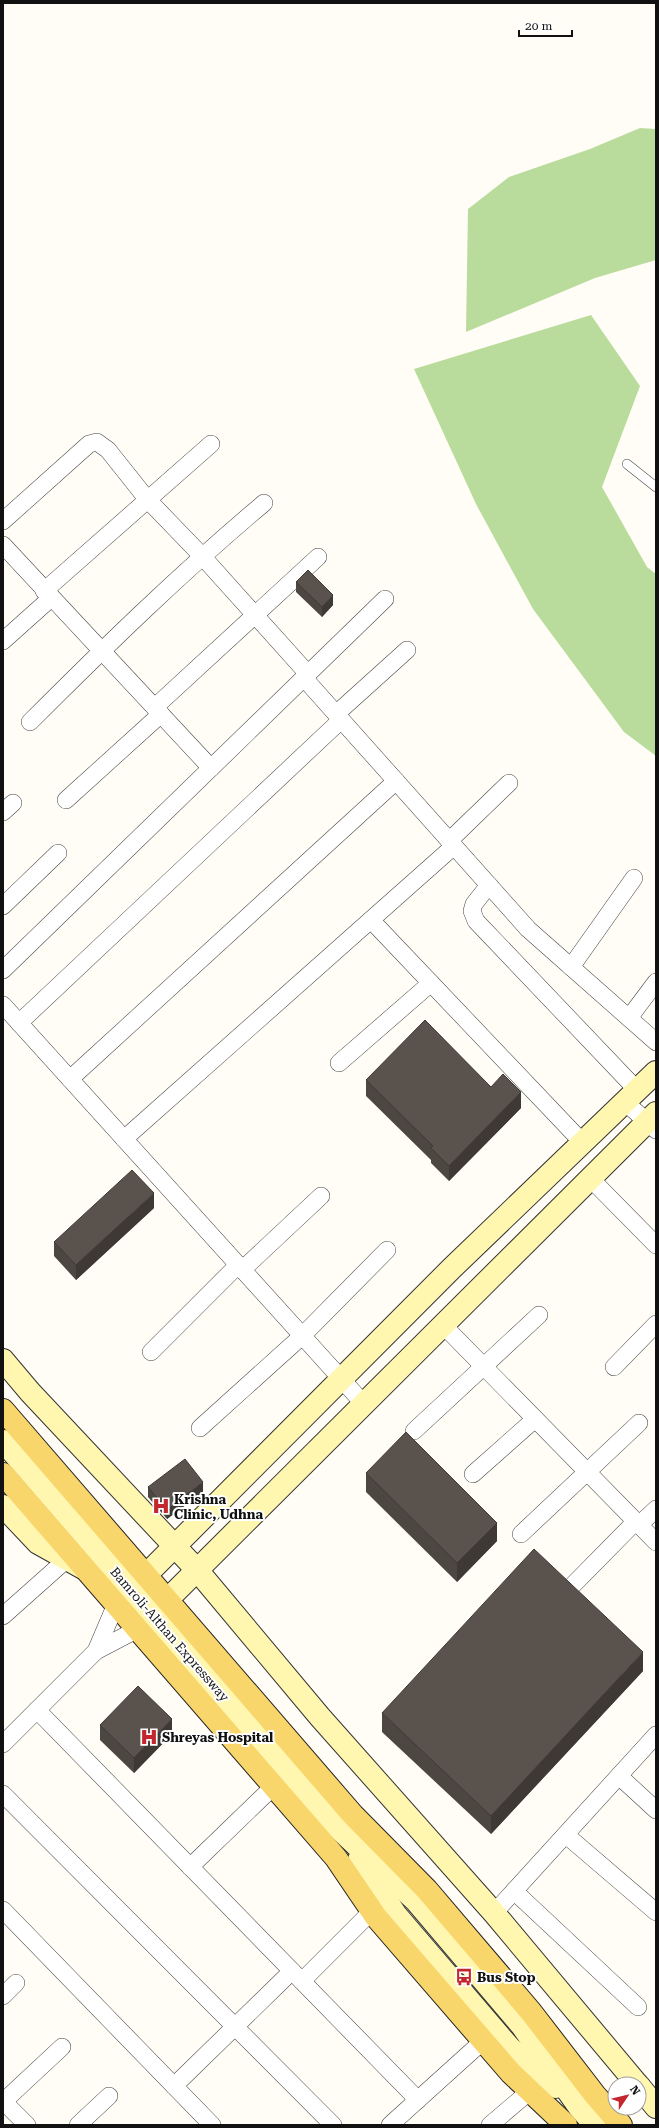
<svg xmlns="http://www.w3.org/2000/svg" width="659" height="2128" viewBox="0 0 659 2128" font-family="'Roboto Serif',serif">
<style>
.forest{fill:#b9dc9c}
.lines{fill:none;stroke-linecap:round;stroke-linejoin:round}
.lane-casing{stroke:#444;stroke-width:10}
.street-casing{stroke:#444;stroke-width:18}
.secondary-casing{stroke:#333;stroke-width:24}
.primary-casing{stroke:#222;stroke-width:24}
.lane{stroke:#fff;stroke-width:9}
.street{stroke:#fff;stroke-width:17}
.secondary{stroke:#fff6b0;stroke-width:22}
.primary{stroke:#f9d66b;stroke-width:22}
.wall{fill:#4d4742}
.shaded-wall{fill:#3f3936}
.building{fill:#5a524d;stroke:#3f3936}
.labels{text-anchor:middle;stroke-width:4;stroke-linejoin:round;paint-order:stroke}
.poi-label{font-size:13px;font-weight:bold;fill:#111;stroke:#fff;text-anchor:start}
.street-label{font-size:13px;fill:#111;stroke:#fff}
</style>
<rect width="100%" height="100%" fill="#fffdf5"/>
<!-- forest -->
<g class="forest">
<polygon points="640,128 656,129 656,260 595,278 466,332 468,209 509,177 590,149"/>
<polygon points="591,315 640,386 602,487 647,567 656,574 656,756 624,732 533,609 476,504 414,369"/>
</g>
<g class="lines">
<!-- lane casing -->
<g class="lane-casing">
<polyline id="lane" points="627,464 656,487"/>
</g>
<!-- street casing -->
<g class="street-casing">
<g id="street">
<polyline points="3,521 89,444 97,442 108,450 147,499 202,556 308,674"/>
<polyline points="3,545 211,768"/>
<polyline points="44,591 211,444"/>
<polyline points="3,641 51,598"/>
<polyline points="304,678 528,929 656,1042"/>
<polyline points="155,707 318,557"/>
<polyline points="336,714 407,650"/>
<path d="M 30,722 C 106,646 182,572 264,503"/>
<polyline points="66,800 161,714"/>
<polyline points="3,812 13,803"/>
<polyline points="449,841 509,783"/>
<polyline points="489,885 474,904 472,911 476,921 637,1090"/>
<polyline points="3,906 58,853"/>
<polyline points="371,920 583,1143"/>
<polyline points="571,967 634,878"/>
<polyline points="3,970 385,599"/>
<polyline points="3,1005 364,1404"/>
<polyline points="629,1018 656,982"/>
<polyline points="19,1023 341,720"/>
<polyline points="339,1063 431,983"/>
<polyline points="70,1079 396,781"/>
<polyline points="625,1102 656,1130"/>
<polyline points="124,1139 454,846"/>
<polyline points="590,1178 656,1245"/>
<polyline points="242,1270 321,1196"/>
<polyline points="443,1325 656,1542"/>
<polyline points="151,1352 238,1265"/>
<polyline points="614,1367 656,1324"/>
<polyline points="200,1428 302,1336 387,1250"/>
<polyline points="414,1431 539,1315"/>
<polyline points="473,1474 535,1419"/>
<polyline points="639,1525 656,1509"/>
<polyline points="521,1534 639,1423"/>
<polyline points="571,1587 636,1521"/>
<polyline points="3,1616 67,1559"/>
<polyline points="96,1651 116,1604"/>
<polyline points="37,1710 418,2100"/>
<polyline points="3,1744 96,1651 138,1629"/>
<polyline points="619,1776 656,1810"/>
<polyline points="3,1794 333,2125"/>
<polyline points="566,1835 656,1912"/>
<polyline points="190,1867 274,1786"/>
<polyline points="514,1891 638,2007"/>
<polyline points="3,1910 212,2125"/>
<polyline points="494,1913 656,1735"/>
<polyline points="302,1981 372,1911"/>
<polyline points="3,1996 16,1983"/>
<polyline points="174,2086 292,1971"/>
<polyline points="3,2101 27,2125"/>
<polyline points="3,2102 62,2047"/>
<polyline points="78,2125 109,2096"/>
<polyline points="390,2125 483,2041"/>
<polyline points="490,2125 530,2091"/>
</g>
</g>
<!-- secondary casing -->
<g class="secondary-casing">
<g id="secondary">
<polyline points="3,1360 30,1392 197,1570 320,1717 494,1913 637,2084"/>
<polyline points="3,1441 337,1827 416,1901 522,2026 579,2107 595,2125"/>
<polyline points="3,1506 38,1543 83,1568"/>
<polyline points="133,1588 452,1268 656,1072"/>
<polyline points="154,1613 656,1113"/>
<polyline points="359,1860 396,1915 509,2047 555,2087"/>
<polyline points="639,2086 656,2107"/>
</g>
</g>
<!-- primary casing -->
<g class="primary-casing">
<g id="primary">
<polyline points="3,1410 353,1815 427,1890 531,2012 595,2095 621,2125"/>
<polyline points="3,1474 336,1858 376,1917 511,2073 566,2125"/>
</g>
</g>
<!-- lane -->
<use href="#lane" class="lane"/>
<!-- street -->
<use href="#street" class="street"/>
<!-- secondary -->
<use href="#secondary" class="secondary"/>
<!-- primary -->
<use href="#primary" class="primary"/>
</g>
<!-- wall -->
<g class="wall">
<polygon points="296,582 333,605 322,617 296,592"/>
<polygon points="366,1080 491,1087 521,1108 449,1181 431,1163 431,1160 366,1096"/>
<polygon points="154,1208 76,1280 54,1256 54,1242"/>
<polygon points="366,1473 497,1541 457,1582 366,1492"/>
<polygon points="148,1487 203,1492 167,1519 148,1497"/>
<polygon points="643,1671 491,1834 382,1732 382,1713"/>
<polygon points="100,1725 172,1734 134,1773 100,1740"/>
</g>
<!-- shaded-wall -->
<g class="shaded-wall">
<polygon points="333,595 333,605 322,617 322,607"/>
<polygon points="521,1092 521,1108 449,1181 449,1166"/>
<polygon points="154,1193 154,1208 76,1280 76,1265"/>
<polygon points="203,1482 203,1492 167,1519 167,1510"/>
<polygon points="497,1523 497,1541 457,1582 457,1563"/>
<polygon points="643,1652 643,1671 491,1834 491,1816"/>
<polygon points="172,1719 172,1734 134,1773 134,1758"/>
</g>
<!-- building -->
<g class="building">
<polygon points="308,570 333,595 322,607 296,582"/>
<polygon points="425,1020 491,1087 503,1074 521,1092 449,1166 431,1148 433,1146 366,1080"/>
<polygon points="132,1170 154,1193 76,1265 54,1242"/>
<polygon points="406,1432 497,1523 457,1563 366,1473"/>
<polygon points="185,1459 203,1482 167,1510 148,1487"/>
<polygon points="534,1549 643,1652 491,1816 382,1713"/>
<polygon points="138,1686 172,1719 134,1758 100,1725"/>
</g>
<!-- icons -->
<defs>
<g id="hospital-bare" transform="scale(1.38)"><path d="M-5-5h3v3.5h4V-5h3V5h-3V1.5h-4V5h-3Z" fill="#c4262e" stroke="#fff" stroke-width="2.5" paint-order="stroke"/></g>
<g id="bus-bare" transform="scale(1.38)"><path d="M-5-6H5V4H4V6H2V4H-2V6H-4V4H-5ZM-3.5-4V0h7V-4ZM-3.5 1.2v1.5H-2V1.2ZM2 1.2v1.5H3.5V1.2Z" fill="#c4262e" stroke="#fff" stroke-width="2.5" paint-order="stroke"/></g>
</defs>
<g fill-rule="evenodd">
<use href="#hospital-bare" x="161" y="1506"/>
<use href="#hospital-bare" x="149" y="1737"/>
<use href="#bus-bare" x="464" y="1977"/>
</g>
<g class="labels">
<!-- poi labels -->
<g class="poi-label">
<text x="174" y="1504">Krishna<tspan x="174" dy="15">Clinic, Udhna</tspan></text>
<text x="162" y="1742">Shreyas Hospital</text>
<text x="477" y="1982">Bus Stop</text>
</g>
<!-- street labels -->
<g class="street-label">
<text transform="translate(170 1634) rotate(49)" y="5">Bamroli-Althan Expressway</text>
</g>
</g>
<!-- border -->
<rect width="659" height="2128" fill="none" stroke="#111111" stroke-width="8"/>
<!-- north arrow -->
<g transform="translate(627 2096) rotate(55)"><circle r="19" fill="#ffffff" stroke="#a0a0a0"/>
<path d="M0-3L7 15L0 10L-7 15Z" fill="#c4262e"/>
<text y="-6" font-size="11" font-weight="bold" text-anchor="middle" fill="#111111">N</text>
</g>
<!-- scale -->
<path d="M519 30v6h53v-6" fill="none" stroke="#111111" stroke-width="2"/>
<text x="525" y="30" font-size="12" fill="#111111" stroke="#ffffff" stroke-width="3" paint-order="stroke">20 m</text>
</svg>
